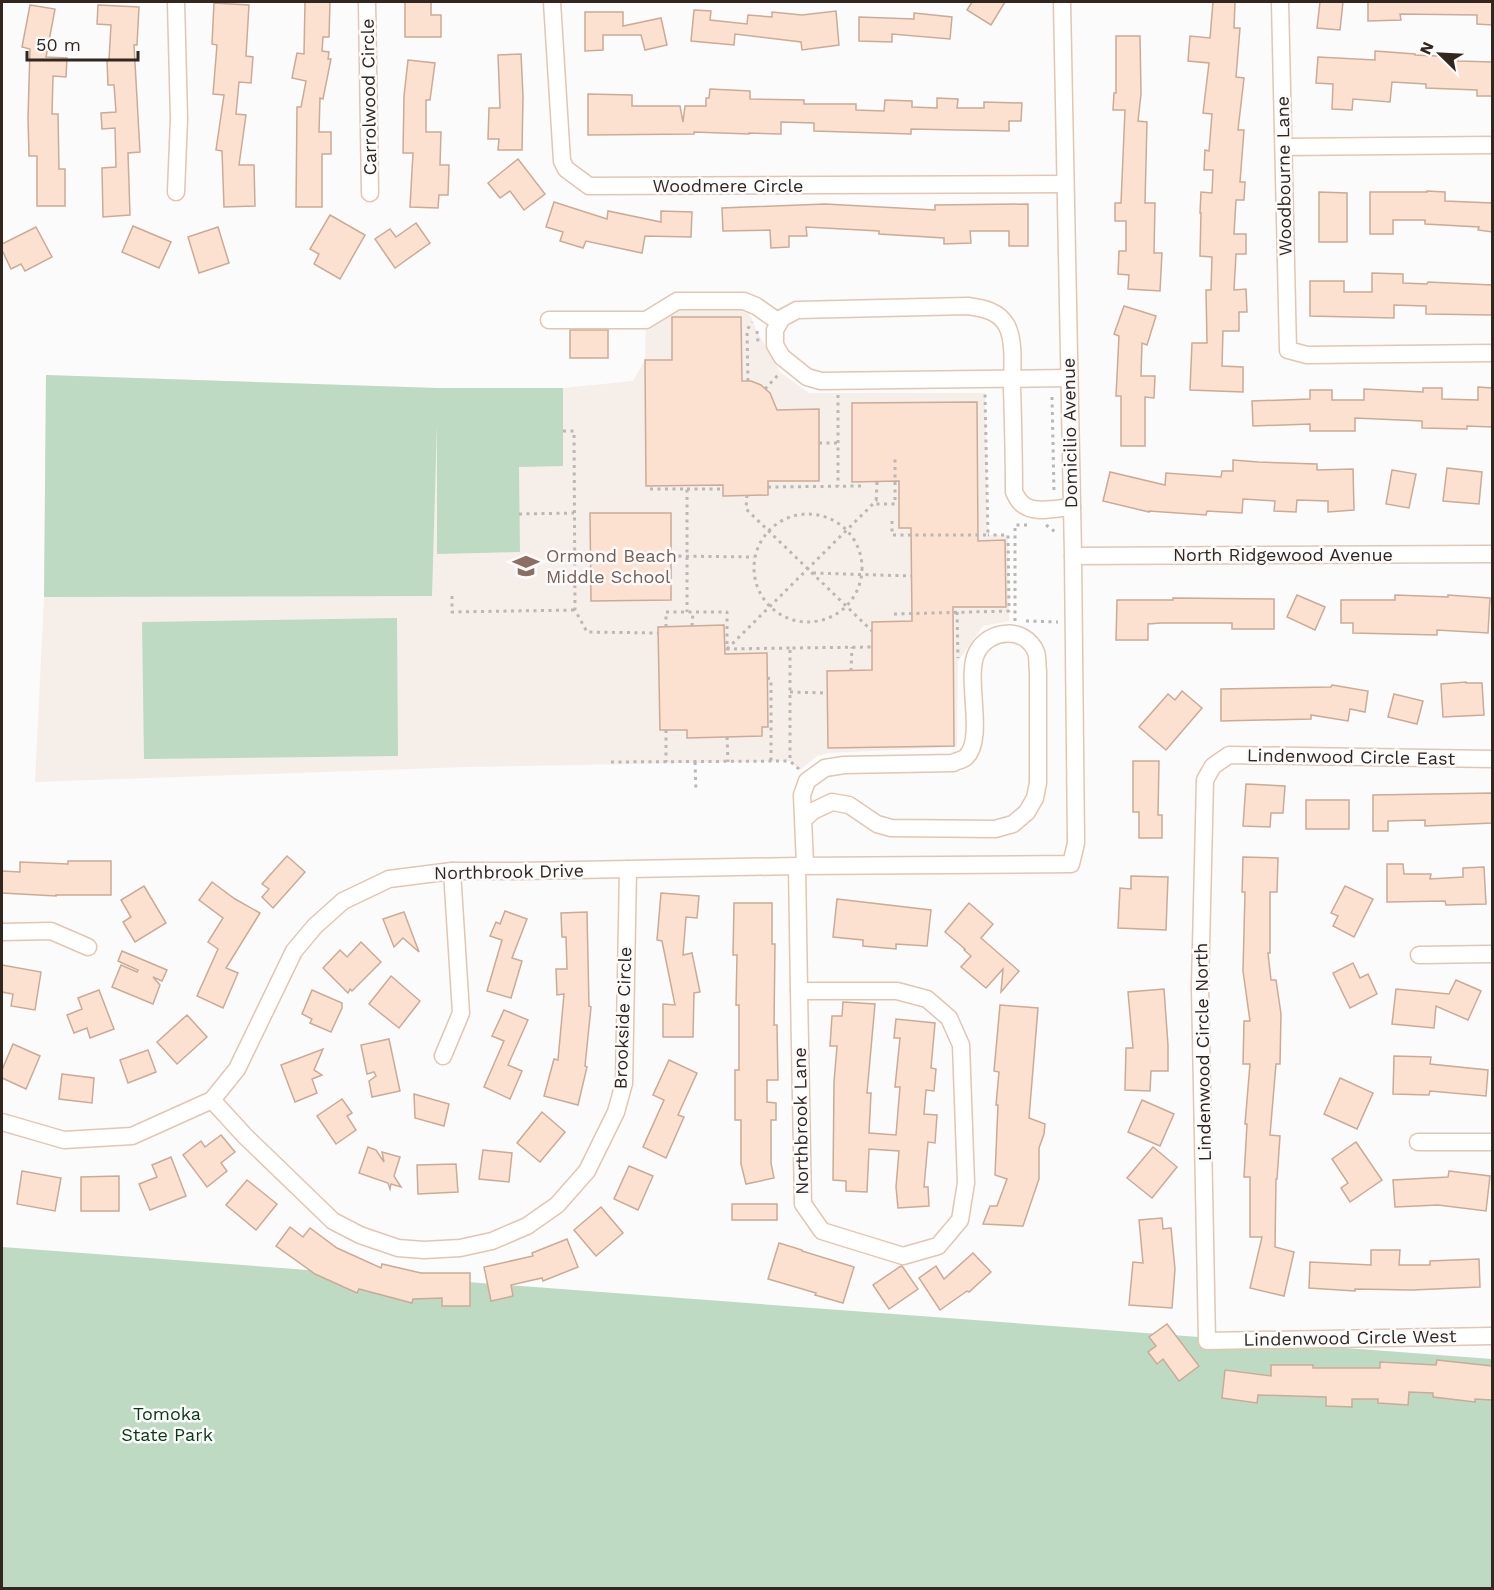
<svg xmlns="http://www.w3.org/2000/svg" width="1494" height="1590" viewBox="0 0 1494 1590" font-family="'Work Sans',sans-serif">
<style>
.built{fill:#f6eee9}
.green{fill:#bfdac2}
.building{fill:#fce1d0;stroke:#caab97;stroke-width:1.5}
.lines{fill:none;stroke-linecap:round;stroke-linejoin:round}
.minor-casing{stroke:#e4c5b0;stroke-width:19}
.path{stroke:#bab7b4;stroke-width:3;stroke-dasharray:3 4.5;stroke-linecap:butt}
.minor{stroke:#fff;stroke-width:16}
.labels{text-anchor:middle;stroke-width:5;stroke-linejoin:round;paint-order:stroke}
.street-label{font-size:18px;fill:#32261e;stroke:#fbfbfb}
.education-label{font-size:18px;fill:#785e54;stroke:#fbfbfb;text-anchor:start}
.park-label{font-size:18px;fill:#083815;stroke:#fbfbfb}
</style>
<rect width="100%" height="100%" fill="#fbfbfb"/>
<!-- built -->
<polygon class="built" points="677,301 744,301 757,331 780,372 809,393 985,393 988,535 1008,535 1009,621 983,626 958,661 957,747 829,753 817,756 800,770 789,761 466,767 35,782 44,597 46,375 437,388 563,388 633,381 645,360 646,320"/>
<!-- green -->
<g class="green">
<polygon points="46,375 437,388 563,388 563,466 519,467 520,552 437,554 437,424 432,596 44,597"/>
<polygon points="397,618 398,756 144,759 142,622"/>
<polygon points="2,1247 1492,1359 1492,1588 2,1588"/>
</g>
<!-- building -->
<g class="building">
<polygon points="305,2 330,2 329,37 323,37 322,51 329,52 328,59 331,59 323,99 320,98 319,132 331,132 331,154 322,154 322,207 296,207 297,107 301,107 306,81 292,78 297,53 304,54"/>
<polygon points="405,2 431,2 431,15 441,15 441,37 405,37"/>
<polygon points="972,2 1005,2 991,25 967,10"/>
<polygon points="1213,2 1235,2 1234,28 1240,28 1236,77 1244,78 1238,130 1244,130 1240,182 1245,182 1244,200 1236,200 1234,234 1246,234 1246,254 1236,254 1234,290 1246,289 1247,312 1239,312 1239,331 1223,331 1222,366 1243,367 1243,392 1190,390 1192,343 1207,343 1206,290 1211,290 1212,257 1200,256 1201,213 1200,213 1201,192 1212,193 1213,170 1204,170 1205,150 1209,151 1212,114 1203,113 1209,63 1188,61 1190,36 1210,38"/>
<polygon points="1320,2 1343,2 1340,30 1317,28"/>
<polygon points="1368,2 1492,2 1492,25 1477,24 1477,15 1400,14 1401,20 1368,21"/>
<polygon points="214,3 249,5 246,56 253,57 251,83 239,82 236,114 246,115 239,165 254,165 255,206 224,207 222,151 216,150 224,95 213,94 217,45 212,44"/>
<polygon points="30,5 55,9 46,57 67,58 66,77 53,76 52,114 58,114 59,169 65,169 65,206 37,206 37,156 29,156 28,118 30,49 22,47"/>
<polygon points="98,5 139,7 137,45 134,45 140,152 128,153 130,215 103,217 102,168 116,167 115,128 102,129 101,113 116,112 114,85 108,85 107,60 109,60 111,25 97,24"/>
<polygon points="694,10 711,11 710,20 747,24 748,15 772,17 772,12 802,15 836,11 839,45 802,50 801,42 735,34 734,45 691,41"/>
<polygon points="585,12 623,12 623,26 661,18 667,45 645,50 641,35 603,35 603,50 585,51"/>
<polygon points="914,13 952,17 950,39 892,34 892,42 859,41 859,17 914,19"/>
<polygon points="1116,36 1140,36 1141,94 1138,121 1147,122 1145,203 1155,203 1154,253 1162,253 1160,291 1128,289 1129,275 1118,274 1119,251 1126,251 1126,221 1115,221 1115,203 1121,203 1125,110 1113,110 1114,93 1116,93"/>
<polygon points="1375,51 1415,54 1415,55 1458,57 1458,61 1492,62 1492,96 1477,96 1477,90 1426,88 1426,84 1392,82 1390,102 1353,99 1352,110 1332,109 1333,84 1316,83 1318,57 1375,60"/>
<polygon points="521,54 523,96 522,150 498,150 499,139 488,139 489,108 500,108 498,55"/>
<polygon points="408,60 435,63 430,100 426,100 426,132 441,132 440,165 449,165 448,195 439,195 438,208 410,207 413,153 403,153 404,96"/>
<polygon points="710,89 750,91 750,99 804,100 804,104 856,104 856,110 884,111 885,100 912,101 912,107 937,108 937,98 958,99 957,108 984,108 984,102 1022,103 1021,121 1009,121 1009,131 911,129 911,134 814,131 814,123 781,122 781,134 749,133 749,134 694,132 694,134 588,135 588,94 632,95 632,106 680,106 683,122 685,106 706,106 706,98 709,98"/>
<polygon points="518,159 545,194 524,210 510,191 500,198 488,183"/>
<polygon points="1427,191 1445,192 1445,201 1492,203 1492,232 1478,230 1479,227 1425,224 1425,220 1393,220 1393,234 1370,234 1370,192 1427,192"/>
<polygon points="1319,192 1347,193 1347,242 1319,242"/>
<polygon points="554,202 607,219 608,211 661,222 661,211 692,212 691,237 645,236 642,253 586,241 583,248 560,241 563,232 546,227"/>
<polygon points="825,204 935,210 935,205 1028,204 1028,246 1009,246 1009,231 970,231 971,243 944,244 944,238 879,234 879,231 806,227 807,236 789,236 789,247 771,248 770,230 723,231 722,208"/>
<polygon points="330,215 365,235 340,279 314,264 319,254 310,249"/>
<polygon points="416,223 430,243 395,268 375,239 390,229 396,237"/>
<polygon points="133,226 171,242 159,268 122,252"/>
<polygon points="36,227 52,257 25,271 21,264 11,269 2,250 2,244"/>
<polygon points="218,227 229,263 199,273 188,237"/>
<polygon points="1372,273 1403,274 1403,283 1427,284 1428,282 1492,285 1492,315 1426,314 1426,306 1394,305 1394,318 1310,316 1310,281 1344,281 1344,292 1372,292"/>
<polygon points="1124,306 1156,316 1147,345 1142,343 1141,376 1155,376 1154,398 1145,397 1145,446 1121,446 1121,396 1116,396 1119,336 1114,334"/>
<polygon points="672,317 741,317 742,381 751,381 761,385 770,393 777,410 819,409 819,481 768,481 768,495 723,496 723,485 646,486 645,360 672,360"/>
<rect x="570" y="330" width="38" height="28"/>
<polygon points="1478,387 1492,388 1492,427 1467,426 1467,429 1422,428 1422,421 1355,418 1355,431 1310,431 1310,424 1253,426 1252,401 1310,399 1310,390 1332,390 1332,400 1364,400 1364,389 1423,392 1423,388 1442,388 1442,399 1478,400"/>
<polygon points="977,402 978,541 1005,540 1006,607 953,607 954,746 828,748 827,671 872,670 872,622 912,621 911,528 899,528 899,481 852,482 852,403"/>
<polygon points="1233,460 1258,462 1317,464 1317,470 1353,469 1354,510 1328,512 1328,501 1297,500 1296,512 1274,511 1275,501 1243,499 1242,513 1207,511 1206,515 1149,511 1149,512 1103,501 1110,472 1165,485 1166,473 1221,477 1222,471 1233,471"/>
<polygon points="1447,468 1482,472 1479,504 1443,501"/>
<polygon points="1392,470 1416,474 1409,508 1386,504"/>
<polygon points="590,513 671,513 671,600 591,601"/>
<polygon points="1297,595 1325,607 1315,630 1287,617"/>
<polygon points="1395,595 1448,597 1448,595 1490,598 1488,633 1437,630 1437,635 1353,633 1353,623 1341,623 1341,600 1395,600"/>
<polygon points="1173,598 1274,599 1274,629 1232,629 1232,623 1161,623 1148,624 1148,640 1116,640 1117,600 1173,600"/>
<polygon points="724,625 725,654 767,653 768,727 762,727 762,736 687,738 687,730 660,730 658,627"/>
<polygon points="1466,682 1466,683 1482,683 1484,715 1443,717 1441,684"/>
<polygon points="1332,685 1368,691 1365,712 1350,709 1348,721 1311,715 1311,719 1221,721 1221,689 1331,687"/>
<polygon points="1182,691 1202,708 1166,750 1139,727 1168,694 1175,700"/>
<polygon points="1394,694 1423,701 1417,724 1388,717"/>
<polygon points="1133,761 1159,761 1158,815 1162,815 1162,838 1139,838 1139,812 1133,812"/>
<polygon points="1246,784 1285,786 1283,813 1271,813 1270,827 1243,826"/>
<polygon points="1492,793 1492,823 1425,826 1425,820 1388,821 1388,831 1373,831 1373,795"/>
<rect x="1306" y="800" width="43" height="29"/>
<polygon points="287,856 305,872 273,908 262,897 269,889 262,884"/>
<polygon points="1243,857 1278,858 1277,892 1270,892 1270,953 1268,953 1271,980 1276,980 1281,1014 1280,1064 1276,1064 1270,1135 1280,1136 1277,1179 1276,1179 1275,1247 1294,1252 1284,1296 1250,1288 1262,1237 1250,1237 1250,1177 1244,1177 1247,1124 1245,1124 1250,1064 1243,1064 1244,1021 1250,1021 1243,971 1245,892 1242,892"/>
<polygon points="68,861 111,861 111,895 56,895 56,896 2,893 2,871 20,872 20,862 68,864"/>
<polygon points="1387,864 1403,864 1404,874 1431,874 1430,879 1463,877 1463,868 1484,867 1486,904 1446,905 1445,901 1387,902"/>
<polygon points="1131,876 1168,877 1166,930 1118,928 1120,888 1131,889"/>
<polygon points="212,882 235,899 260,913 226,968 238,973 223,1008 197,996 218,949 208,942 223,918 199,900"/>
<polygon points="144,886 166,923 135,942 123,922 131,917 121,900"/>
<polygon points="1345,886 1373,899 1354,937 1333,926 1338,916 1331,913"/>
<polygon points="661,893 699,896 697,918 686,917 683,955 692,953 700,992 694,993 693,1037 663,1037 663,1004 675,1005 662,941 657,940"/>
<polygon points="837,899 931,910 927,946 896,944 896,949 863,946 863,940 833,937"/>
<polygon points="734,903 772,903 772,944 775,944 774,1025 777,1025 778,1080 767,1080 767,1102 776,1103 776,1120 771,1120 771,1163 774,1178 746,1184 741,1164 741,1120 735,1120 735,1070 739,1070 739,1005 736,1005 737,955 733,955"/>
<polygon points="969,903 993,924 981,938 1019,971 1001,992 1003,969 986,988 961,967 971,956 964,950 965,949 945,932"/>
<polygon points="505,911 527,919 512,958 522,961 511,998 487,991 502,940 490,936 496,922 500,924"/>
<polygon points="404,912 419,952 403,938 394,947 383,919"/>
<polygon points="587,912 589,1006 591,1007 585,1066 587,1067 578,1105 544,1096 554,1059 558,1060 564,994 557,995 556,969 567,969 566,937 562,937 561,913"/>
<polygon points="361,942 381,962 352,991 350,989 348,993 323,968 340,950 347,957"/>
<polygon points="122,951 167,970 162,981 153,977 160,985 153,1004 112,987 121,965 137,972 138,970 118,961"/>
<polygon points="1353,963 1360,978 1368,974 1377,994 1350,1008 1333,973"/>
<polygon points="2,965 41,972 35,1010 11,1006 13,994 2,992"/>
<polygon points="391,976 420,1001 399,1028 369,1004"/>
<polygon points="1456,980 1481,991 1468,1020 1436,1006 1434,1028 1392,1024 1396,989 1449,994"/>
<polygon points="1164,989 1168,1045 1168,1071 1151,1071 1150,1091 1125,1090 1126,1048 1133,1048 1128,992"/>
<polygon points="99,990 114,1029 90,1038 87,1028 74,1033 67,1015 82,1009 78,998"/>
<polygon points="312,990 342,1003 342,1008 331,1032 310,1023 312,1019 302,1014"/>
<polygon points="843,1002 875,1004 867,1093 871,1093 869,1133 896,1135 900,1087 895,1087 900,1038 894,1038 896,1019 935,1023 931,1068 936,1069 934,1091 926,1090 924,1114 937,1115 935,1143 928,1142 924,1187 928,1187 929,1206 898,1208 896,1187 899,1151 869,1149 867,1192 846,1191 846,1181 833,1180 834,1082 837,1046 830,1046 832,1016 842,1016"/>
<polygon points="1000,1005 1038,1008 1029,1118 1045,1124 1044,1134 1039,1148 1039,1179 1023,1226 983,1224 990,1206 997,1206 1007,1179 995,1175 998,1105 996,1105 999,1072 994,1071"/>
<polygon points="504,1010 528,1020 508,1065 522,1071 510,1099 484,1087 504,1041 492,1036"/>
<polygon points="187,1015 207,1037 177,1064 157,1042"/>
<polygon points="389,1039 400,1091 372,1097 369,1081 376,1076 374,1072 367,1074 361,1045"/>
<polygon points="13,1044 40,1056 26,1089 2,1078 2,1070"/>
<polygon points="323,1049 314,1070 322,1075 312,1079 317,1093 295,1102 281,1065"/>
<polygon points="148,1050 156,1072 128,1083 120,1060"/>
<polygon points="1394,1056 1431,1057 1430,1064 1488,1070 1486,1096 1430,1091 1429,1095 1393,1094"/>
<polygon points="669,1060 697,1073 678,1115 684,1117 666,1158 643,1147 664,1100 653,1095"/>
<polygon points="62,1074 94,1078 92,1103 59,1099"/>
<polygon points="1340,1078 1373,1093 1357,1129 1324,1114"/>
<polygon points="414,1094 449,1104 444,1126 415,1118"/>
<polygon points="342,1099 352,1113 347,1116 356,1130 336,1144 317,1116"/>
<polygon points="1142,1100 1174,1114 1160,1146 1128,1132"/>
<polygon points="542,1112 565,1132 540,1162 517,1143"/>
<polygon points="221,1135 235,1152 221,1163 227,1171 207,1187 183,1155 201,1141 205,1147"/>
<polygon points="1356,1142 1382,1180 1350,1202 1341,1188 1348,1183 1332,1159"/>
<polygon points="368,1147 376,1150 384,1162 382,1152 400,1157 394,1176 401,1187 391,1184 390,1189 388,1183 359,1173"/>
<polygon points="1153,1147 1177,1167 1152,1198 1127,1178"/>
<polygon points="483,1150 512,1153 509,1182 479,1179"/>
<polygon points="171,1157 186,1196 150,1210 139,1184 157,1177 152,1165"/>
<polygon points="456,1164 458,1192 418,1194 417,1165"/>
<polygon points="629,1166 653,1176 638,1210 614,1199"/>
<polygon points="22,1171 61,1178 55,1211 17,1204"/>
<polygon points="1449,1171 1490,1176 1486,1211 1438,1205 1395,1207 1393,1180 1448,1177"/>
<polygon points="119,1176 119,1211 81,1211 81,1177"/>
<polygon points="247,1180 277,1204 256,1230 226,1205"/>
<rect x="732" y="1204" width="45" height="16"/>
<polygon points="601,1207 623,1233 596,1256 574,1230"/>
<polygon points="1162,1218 1163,1229 1171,1228 1175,1269 1172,1308 1129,1305 1133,1262 1143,1263 1139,1220"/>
<polygon points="290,1227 303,1237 310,1228 337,1248 381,1268 382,1264 421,1273 470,1273 470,1306 442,1306 442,1298 413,1299 412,1303 359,1289 357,1293 315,1274 276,1246"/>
<polygon points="567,1239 578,1267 543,1281 542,1278 511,1285 513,1296 491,1301 484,1267 533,1256 532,1253"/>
<polygon points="779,1243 802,1250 802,1251 854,1267 843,1303 815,1295 816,1293 768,1279"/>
<polygon points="1371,1250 1400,1250 1399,1265 1430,1265 1430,1261 1479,1259 1480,1287 1412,1290 1355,1289 1355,1291 1309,1288 1310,1262 1371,1265"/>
<polygon points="973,1253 991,1272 969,1292 967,1291 940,1310 919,1278 936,1266 944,1279"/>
<polygon points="901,1266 902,1266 918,1289 889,1309 873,1285"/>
<polygon points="1167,1324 1199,1366 1179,1381 1163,1359 1157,1364 1148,1352 1156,1346 1149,1337"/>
<polygon points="1437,1360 1492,1366 1492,1400 1475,1399 1475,1402 1433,1397 1433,1393 1409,1392 1408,1405 1378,1403 1378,1399 1352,1399 1352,1407 1326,1406 1326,1397 1258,1395 1257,1403 1222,1398 1225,1370 1271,1376 1271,1365 1313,1365 1313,1368 1380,1368 1380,1362 1436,1365"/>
</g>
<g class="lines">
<!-- minor casing -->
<g class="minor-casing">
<g id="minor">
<polyline points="367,2 370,193"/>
<polyline points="552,2 562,161 566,169 589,186 1064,184"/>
<polyline points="1280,2 1288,350 1307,355 1492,353"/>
<polyline points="1284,147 1492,145"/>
<polyline points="176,192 179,119 176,2"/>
<polyline points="549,320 646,320 677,301 744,301 756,306 779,322"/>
<path d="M 1069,378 L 821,381 L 807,377 L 782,357 L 775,345 L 775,330 L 782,318 L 797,310 L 968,306 C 983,308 999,311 1007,326 C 1015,343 1012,368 1012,386 C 1013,421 1014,456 1014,492 C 1017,498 1020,504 1027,507 C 1039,513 1059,508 1072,507"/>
<polyline points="1073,556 1492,554"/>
<polyline points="1492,759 1229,755 1213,766 1205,780 1200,987 1207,1341 1492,1336"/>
<path d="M 803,820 L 813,811 L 832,802 L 849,805 L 877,824 L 891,828 L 995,829 L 1013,824 L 1027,812 L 1035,798 L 1038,783 L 1038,671 C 1037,665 1038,657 1036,652 C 1025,626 989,629 977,652 C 964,676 986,738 966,757 C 963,760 956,761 953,763 L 844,765 L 825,768 L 807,781 L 802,795 L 805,865"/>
<polyline points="797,866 799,991"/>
<polyline points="2,932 51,931 88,947"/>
<polyline points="1419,955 1492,954"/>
<polygon points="799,991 897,991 927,999 949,1018 961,1045 966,1183 960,1220 938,1246 903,1256 822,1231 803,1204"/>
<polyline points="443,1056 461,1013 452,871"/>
<polyline points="212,1100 245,1136 333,1221 360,1235 398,1248 424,1250 460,1248 492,1241 527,1226 557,1205 587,1171 616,1112 624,1083 628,869"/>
<polyline points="2,1122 64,1140 132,1136 212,1100 237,1069 294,951 315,926 343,901 389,879 452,871 521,871 797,866 1071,864 1076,843 1073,556 1062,2"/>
<polyline points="1418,1142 1492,1142"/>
</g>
</g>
<!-- path -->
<g class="path">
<polyline points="757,331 758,342"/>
<polyline points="748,381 747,330 752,322"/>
<polyline points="765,389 779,374"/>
<polyline points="838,395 838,486"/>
<polyline points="1052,397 1054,493"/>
<polyline points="563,431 574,431 575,610 587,632 658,633"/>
<polyline points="819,443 838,443"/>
<polyline points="877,482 876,504 895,504 895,457"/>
<polyline points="768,487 861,486 860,482"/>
<polyline points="650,489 687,489 687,612"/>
<polyline points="687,489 723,489"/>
<polyline points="747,495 746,509 872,631"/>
<circle cx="808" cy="568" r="54"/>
<polyline points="519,514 574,513"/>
<polyline points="892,521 892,535 988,535 985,394"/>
<polyline points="1046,525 1053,530 1056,535"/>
<polyline points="671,556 754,557"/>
<polyline points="813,573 911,576"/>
<polyline points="452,596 452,612 575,610"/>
<polyline points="957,612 958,658"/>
<polyline points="894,614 1009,611 1008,535 988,535"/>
<polyline points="1015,621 1015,525 1031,525"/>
<polyline points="1026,621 1058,622"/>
<polyline points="692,626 693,612"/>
<polyline points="666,627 666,612 727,612 727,649 790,648"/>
<polyline points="727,649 877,500"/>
<polyline points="851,671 852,647"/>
<polyline points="767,678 771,679 771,761"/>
<polyline points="790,692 827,693"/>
<polyline points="666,730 666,762"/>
<polyline points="727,737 728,762"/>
<polyline points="611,762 790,761"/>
<polyline points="695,762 696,792"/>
<polyline points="799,769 790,761 790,648 872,647"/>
</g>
<!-- minor -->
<use href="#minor" class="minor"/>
</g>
<!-- icons -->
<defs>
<g id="school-bare" transform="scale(2.07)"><path d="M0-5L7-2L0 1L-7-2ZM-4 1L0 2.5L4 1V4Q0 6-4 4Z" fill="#8d6e63" stroke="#fbfbfb" stroke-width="2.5" paint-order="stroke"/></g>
</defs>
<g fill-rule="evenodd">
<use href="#school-bare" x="526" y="566"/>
</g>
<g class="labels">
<!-- street labels -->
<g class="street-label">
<text transform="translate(369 97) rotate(-91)" y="6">Carrolwood Circle</text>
<text transform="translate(1284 176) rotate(-91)" y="6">Woodbourne Lane</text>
<text x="728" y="192">Woodmere Circle</text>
<text transform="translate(1070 433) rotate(-91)" y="6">Domicilio Avenue</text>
<text x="1283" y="561">North Ridgewood Avenue</text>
<text transform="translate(1351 757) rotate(1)" y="6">Lindenwood Circle East</text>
<text transform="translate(509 872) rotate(-1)" y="6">Northbrook Drive</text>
<text transform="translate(623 1018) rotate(-88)" y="6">Brookside Circle</text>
<text transform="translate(1203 1052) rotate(-91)" y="6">Lindenwood Circle North</text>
<text transform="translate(801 1121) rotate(-91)" y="6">Northbrook Lane</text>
<text transform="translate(1350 1338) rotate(-1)" y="6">Lindenwood Circle West</text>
</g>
<!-- education labels -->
<g class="education-label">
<text x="546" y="562">Ormond Beach<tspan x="546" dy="21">Middle School</tspan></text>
</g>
<!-- park labels -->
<g class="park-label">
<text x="167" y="1420">Tomoka<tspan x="167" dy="21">State Park</tspan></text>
</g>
</g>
<!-- border -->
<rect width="1494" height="1590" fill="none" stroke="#32261e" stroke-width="6"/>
<!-- north arrow -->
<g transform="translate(1440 54) rotate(294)" stroke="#fbfbfb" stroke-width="4.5" paint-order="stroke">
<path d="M0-4.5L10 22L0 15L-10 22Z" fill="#32261e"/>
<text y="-9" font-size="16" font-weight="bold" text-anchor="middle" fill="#32261e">N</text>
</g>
<!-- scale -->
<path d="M27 51v9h111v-9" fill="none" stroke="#32261e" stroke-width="3"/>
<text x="36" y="51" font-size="18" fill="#32261e" stroke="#fbfbfb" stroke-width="4.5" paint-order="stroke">50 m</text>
</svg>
